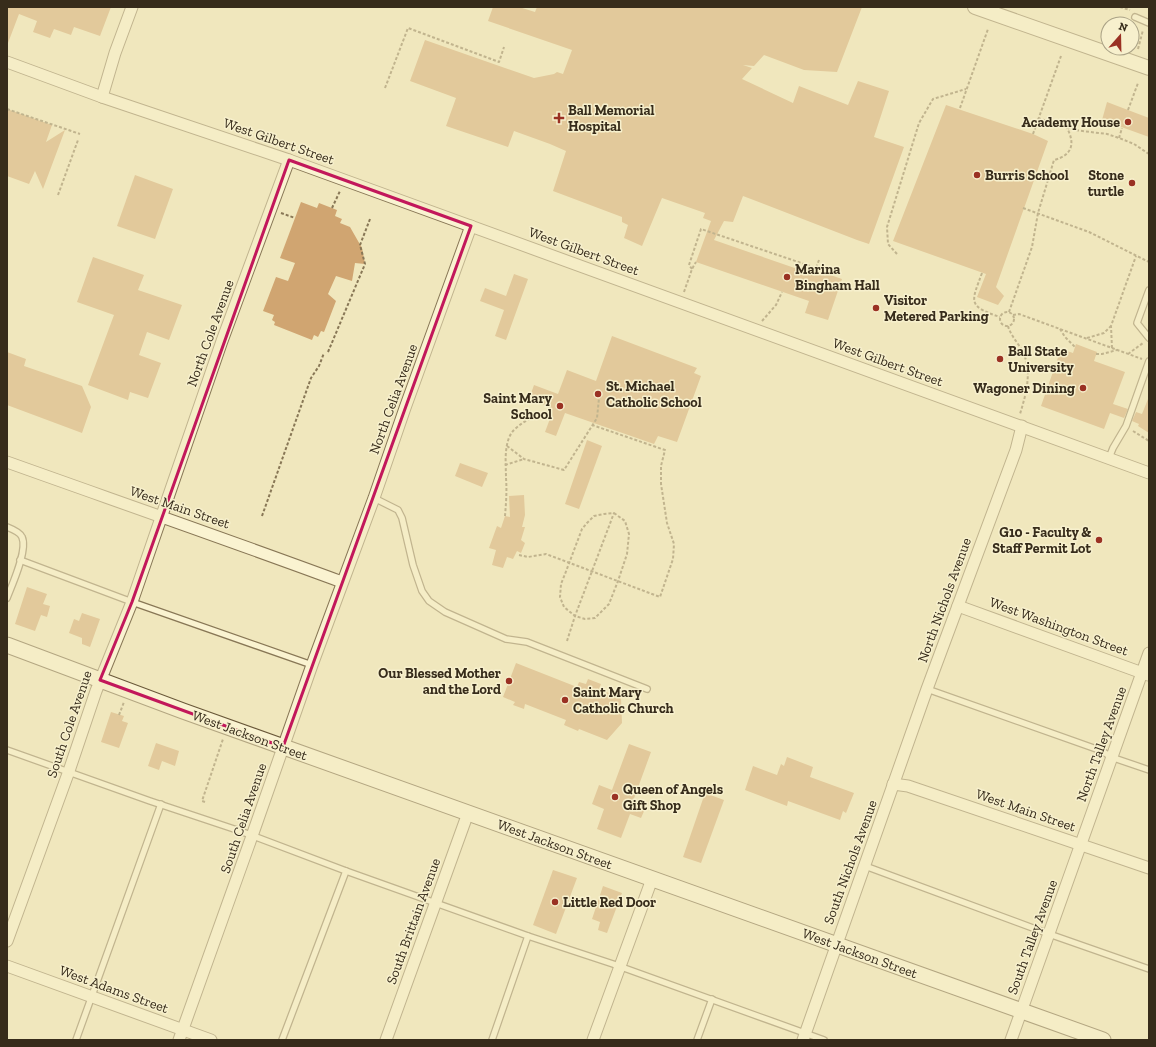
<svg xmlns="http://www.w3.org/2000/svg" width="1156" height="1047" viewBox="0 0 1156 1047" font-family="'Zilla Slab',serif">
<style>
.building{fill:#d0a571}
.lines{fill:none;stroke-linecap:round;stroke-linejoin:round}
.service-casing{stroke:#887756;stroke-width:8}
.minor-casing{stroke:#887756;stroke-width:13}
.tertiary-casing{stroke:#887756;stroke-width:16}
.secondary-casing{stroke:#6a5839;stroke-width:17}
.path{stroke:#887756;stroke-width:2;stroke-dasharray:3 2;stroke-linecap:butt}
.service{stroke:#faf3d1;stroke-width:5.5}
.minor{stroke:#faf3d1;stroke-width:11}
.tertiary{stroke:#faf3d1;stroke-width:14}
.secondary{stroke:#faf3d1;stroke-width:15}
.marked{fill:none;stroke:#c2185b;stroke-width:3;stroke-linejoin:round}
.poi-dot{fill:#9a3123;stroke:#f7f0cd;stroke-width:1.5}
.labels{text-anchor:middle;stroke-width:3;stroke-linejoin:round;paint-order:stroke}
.poi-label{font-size:14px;font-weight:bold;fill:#372c1b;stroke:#f7f0cd;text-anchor:start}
.street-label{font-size:14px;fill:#372c1b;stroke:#f7f0cd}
</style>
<rect width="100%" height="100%" fill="#f0e7bd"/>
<!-- building -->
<g class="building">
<polygon points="7,7 111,7 100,36 74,27 71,35 54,29 50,38 33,32 37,21 19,14 8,43 7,43"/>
<polygon points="493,7 519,7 535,12 537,7 862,7 837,72 804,70 764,55 754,66 743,65 752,68 742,79 793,103 799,86 848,105 858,81 889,91 874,137 904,147 869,244 857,240 743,196 733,222 724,221 714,240 815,275 816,270 842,279 828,320 805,313 809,301 696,262 711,221 703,218 705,213 662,198 642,246 624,238 628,225 622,222 622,217 553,191 566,151 550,144 514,131 508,147 446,126 456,98 410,81 425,40 534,78 554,74 557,72 563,74 572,50 488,21"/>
<polygon points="1107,102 1149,118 1149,137 1102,120"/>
<polygon points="946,105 1033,134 1048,141 996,287 1004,296 998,305 977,297 986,274 893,241"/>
<polygon points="7,109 52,125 46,142 65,130 43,189 35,171 29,184 7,176"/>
<polygon points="135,175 173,189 155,239 117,226"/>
<polygon points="301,202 317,208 319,203 337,210 335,216 342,219 340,223 350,227 362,248 365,264 355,263 352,281 336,276 328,294 336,301 324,332 321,331 318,337 314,335 312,340 274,325 275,322 272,320 274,315 263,311 276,277 288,281 295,263 280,258"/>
<polygon points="93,257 144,275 138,290 182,305 169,340 147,332 139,355 161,363 148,398 130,392 128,400 88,385 114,315 77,302"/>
<polygon points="514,274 528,279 506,340 495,336 504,310 480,301 485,288 506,296"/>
<polygon points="612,336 697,368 694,373 701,376 677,442 658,436 654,444 565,413 556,436 545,432 551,416 547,406 529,399 534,385 558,394 567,370 596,381"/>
<polygon points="1076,344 1097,352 1094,361 1125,372 1113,404 1128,409 1124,418 1110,413 1104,429 1041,406 1061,349 1073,353"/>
<polygon points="7,352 26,359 24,366 82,386 91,407 82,433 7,405"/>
<polygon points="1148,399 1149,399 1149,433 1138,426 1139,424 1132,421 1136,412 1142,414"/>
<polygon points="587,440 602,446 579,509 565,504"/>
<polygon points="460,463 488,473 482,487 455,476"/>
<polygon points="524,495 525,515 522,527 525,527 521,540 525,543 521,553 517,551 513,559 507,557 503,568 492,565 496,550 489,548 497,526 501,528 505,516 510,517 509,496"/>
<polygon points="27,587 47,594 43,604 50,606 47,617 41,615 35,631 15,624"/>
<polygon points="82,613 100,619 90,647 82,644 82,638 69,633 74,619 79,621"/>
<polygon points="516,663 577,687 579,682 586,684 588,679 601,684 599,689 621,698 622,723 607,740 579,729 578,731 564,725 566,720 525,704 524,709 513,705 515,702 503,697"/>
<polygon points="111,712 124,716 122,721 128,723 119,748 101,742"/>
<polygon points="156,743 179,751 175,766 162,761 159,770 148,766"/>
<polygon points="629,744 651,752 632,804 645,809 641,818 630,814 621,838 597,829 604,809 592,804 599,785 612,790"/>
<polygon points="787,757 813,767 810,777 854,793 846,813 843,811 840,820 788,801 787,806 745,790 753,766 777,775 781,764 784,766"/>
<polygon points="705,793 724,800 701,863 683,857"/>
<polygon points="553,870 577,878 556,934 533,925"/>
<polygon points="603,886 622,893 607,933 598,930 600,922 592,919"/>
</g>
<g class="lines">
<!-- service casing -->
<g class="service-casing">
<g id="service">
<polyline points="1135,17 1149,23"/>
<polyline points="1149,290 1137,323 1149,338"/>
<polyline points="1109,458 1113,448 1126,426 1149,361"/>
<polyline points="374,498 398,510 402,518 413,565 422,591 429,601 445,612 506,639 527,642 647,689"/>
<path d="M 7,527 C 12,529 20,532 22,537 C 28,550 12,585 7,598"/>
<polyline points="20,560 132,602 312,665"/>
<polyline points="927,689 1102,751 1111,757 1149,770"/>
<polyline points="7,750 150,801 240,831 346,871 528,936 613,964 824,1040"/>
<polyline points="865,866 1049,934 1149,969"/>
<polyline points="76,1040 161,804"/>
<polyline points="282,1040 346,871"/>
<polyline points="492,1040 528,936"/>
<polyline points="697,1040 712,999"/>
</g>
</g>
<!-- minor casing -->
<g class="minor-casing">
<g id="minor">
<polyline points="7,62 102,97 289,160 1149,473"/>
<polyline points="102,97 115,53 132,7"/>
<path d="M 7,462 C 119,502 231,541 342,582"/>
<polyline points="958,606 1148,675"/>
<polyline points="893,784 908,786 1149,868"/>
<polyline points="7,941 69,771 96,691 132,602 222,341 289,160"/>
<polyline points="7,966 211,1040"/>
<polyline points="179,1040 252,836 312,665 374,498 405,408 471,226"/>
<polyline points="386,1040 468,813"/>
<polyline points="593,1040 652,879"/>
<polyline points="803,1040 927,689 1016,450 1022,426"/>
<polyline points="1011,1040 1149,653"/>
</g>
</g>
<!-- tertiary casing -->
<g class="tertiary-casing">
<polyline id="tertiary" points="975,7 1149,68"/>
</g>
<!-- secondary casing -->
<g class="secondary-casing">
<polyline id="secondary" points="7,645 183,711 1103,1040"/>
</g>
<!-- path -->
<g class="path">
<polyline points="1120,7 1130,10"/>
<polyline points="1138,49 1143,30"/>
<polyline points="385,88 408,28 499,62 504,47"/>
<polyline points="960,108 988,29"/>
<polyline points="7,109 80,134"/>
<polyline points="1128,110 1138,83"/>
<polyline points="1038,118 1074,130 1107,134 1119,138 1134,144 1149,154"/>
<polyline points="1033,134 1061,56"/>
<polyline points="1119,138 1122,128"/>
<polyline points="58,195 78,140"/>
<polyline points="332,208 340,191"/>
<polyline points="1023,208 1089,232 1149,262"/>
<polyline points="281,213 295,218"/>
<polyline points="897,254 888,244 887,227 919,123 933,99 966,89"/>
<polyline points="692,269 689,265 701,229 816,268 819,260"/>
<path d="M 982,273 C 972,301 966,306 1000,317"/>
<polyline points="684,292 692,269 696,262"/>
<circle cx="1007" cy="319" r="7"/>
<path d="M 1009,312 L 1032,247 L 1038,213 L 1054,160 C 1073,155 1075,143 1067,128"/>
<polyline points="1013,315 1019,314 1142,359"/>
<polyline points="762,321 776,305 782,292"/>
<path d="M 1008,326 C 1010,334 1017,342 1022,350 C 1033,371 1026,394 1020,414"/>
<polyline points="1060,329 1065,337 1075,347"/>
<polyline points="1087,338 1104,333 1111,326"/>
<polyline points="1112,348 1111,326 1136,256"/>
<polyline points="328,352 365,264 360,245 370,219"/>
<polyline points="1096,354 1102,354 1117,350"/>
<polyline points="1128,354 1143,343"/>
<polyline points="1133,431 1149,441"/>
<polyline points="507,446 524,459 564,470 597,418 599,398"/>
<polyline points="505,465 524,459"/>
<polygon points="614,513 625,521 629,534 627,554 618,581 609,604 595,618 585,619 575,616 564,607 560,597 561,584 565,574 582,529 587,523 594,516 604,514"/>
<polyline points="262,516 311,378 319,366 324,353"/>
<path d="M 505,516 C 506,504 507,491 506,478 C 506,465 503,441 514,430 C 524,420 536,416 549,411"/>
<polyline points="519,555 528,557 546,554 660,597 673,559 674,544 667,523 661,484 661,466 665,450 592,425"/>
<polyline points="567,641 575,616 614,513"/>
<polyline points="119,715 124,702"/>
<polyline points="205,802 202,801 223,739"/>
</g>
<!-- service -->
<use href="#service" class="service"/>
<!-- minor -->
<use href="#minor" class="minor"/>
<!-- tertiary -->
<use href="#tertiary" class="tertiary"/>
<!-- secondary -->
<use href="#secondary" class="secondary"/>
</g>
<!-- marked area -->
<path d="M0 0H1156V1047H0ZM 289,160 L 471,226 L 283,747 L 100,680 L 132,602 Z" fill="#f0e7bd" fill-opacity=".55" fill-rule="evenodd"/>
<path class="marked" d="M 289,160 L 471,226 L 283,747 L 100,680 L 132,602 Z"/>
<!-- markers -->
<g class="poi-dot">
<path d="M557 112h4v4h4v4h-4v4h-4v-4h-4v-4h4z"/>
<circle cx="1128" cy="122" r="4"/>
<circle cx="977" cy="175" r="4"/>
<circle cx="1132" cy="183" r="4"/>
<circle cx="787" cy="277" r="4"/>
<circle cx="876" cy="308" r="4"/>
<circle cx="1000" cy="359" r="4"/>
<circle cx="1083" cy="388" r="4"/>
<circle cx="598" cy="394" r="4"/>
<circle cx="560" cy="406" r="4"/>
<circle cx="1099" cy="540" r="4"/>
<circle cx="509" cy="681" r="4"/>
<circle cx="565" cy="700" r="4"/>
<circle cx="615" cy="797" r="4"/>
<circle cx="555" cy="902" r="4"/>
</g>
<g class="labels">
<!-- poi labels -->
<g class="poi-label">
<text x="568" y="115">Ball Memorial<tspan x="568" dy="16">Hospital</tspan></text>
<text x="1120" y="127" text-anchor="end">Academy House</text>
<text x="985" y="180">Burris School</text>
<text x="1124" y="180" text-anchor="end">Stone<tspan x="1124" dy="16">turtle</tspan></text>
<text x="795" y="274">Marina<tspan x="795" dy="16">Bingham Hall</tspan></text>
<text x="884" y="305">Visitor<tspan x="884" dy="16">Metered Parking</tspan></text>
<text x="1008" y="356">Ball State<tspan x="1008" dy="16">University</tspan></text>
<text x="606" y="391">St. Michael<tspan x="606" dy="16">Catholic School</tspan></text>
<text x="1075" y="393" text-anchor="end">Wagoner Dining</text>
<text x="552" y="403" text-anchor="end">Saint Mary<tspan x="552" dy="16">School</tspan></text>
<text x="1091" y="537" text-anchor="end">G10 - Faculty &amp;<tspan x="1091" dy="16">Staff Permit Lot</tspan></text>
<text x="501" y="678" text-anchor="end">Our Blessed Mother<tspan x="501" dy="16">and the Lord</tspan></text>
<text x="573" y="697">Saint Mary<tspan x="573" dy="16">Catholic Church</tspan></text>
<text x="623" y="794">Queen of Angels<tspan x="623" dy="16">Gift Shop</tspan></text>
<text x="563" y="907">Little Red Door</text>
</g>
<!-- street labels -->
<g class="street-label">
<text transform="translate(279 141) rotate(19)" y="5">West Gilbert Street</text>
<text transform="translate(584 251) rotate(20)" y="5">West Gilbert Street</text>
<text transform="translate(210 333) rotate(-70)" y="5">North Cole Avenue</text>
<text transform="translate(888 362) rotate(20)" y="5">West Gilbert Street</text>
<text transform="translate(393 399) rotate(-70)" y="5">North Celia Avenue</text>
<text transform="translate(180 507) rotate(19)" y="5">West Main Street</text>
<text transform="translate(944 600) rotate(-70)" y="5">North Nichols Avenue</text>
<text transform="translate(1059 626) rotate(20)" y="5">West Washington Street</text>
<text transform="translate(69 724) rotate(-71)" y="5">South Cole Avenue</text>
<text transform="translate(250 735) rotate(20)" y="5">West Jackson Street</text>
<text transform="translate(1101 744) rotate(-70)" y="5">North Talley Avenue</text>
<text transform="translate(1026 810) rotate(19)" y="5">West Main Street</text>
<text transform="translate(243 818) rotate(-71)" y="5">South Celia Avenue</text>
<text transform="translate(555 844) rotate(20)" y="5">West Jackson Street</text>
<text transform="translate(850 862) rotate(-70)" y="5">South Nichols Avenue</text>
<text transform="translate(413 921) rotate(-70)" y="5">South Brittain Avenue</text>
<text transform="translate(1032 937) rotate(-70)" y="5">South Talley Avenue</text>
<text transform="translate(860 953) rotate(20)" y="5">West Jackson Street</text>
<text transform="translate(114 989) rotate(20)" y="5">West Adams Street</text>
</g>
</g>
<!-- border -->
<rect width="1156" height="1047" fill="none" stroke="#372c1b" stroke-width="16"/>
<!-- north arrow -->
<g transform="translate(1120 36) rotate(20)"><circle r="19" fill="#f7f0cd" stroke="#aaa286"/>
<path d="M0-3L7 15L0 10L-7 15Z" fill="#9a3123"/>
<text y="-6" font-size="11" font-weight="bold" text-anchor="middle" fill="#372c1b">N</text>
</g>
</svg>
